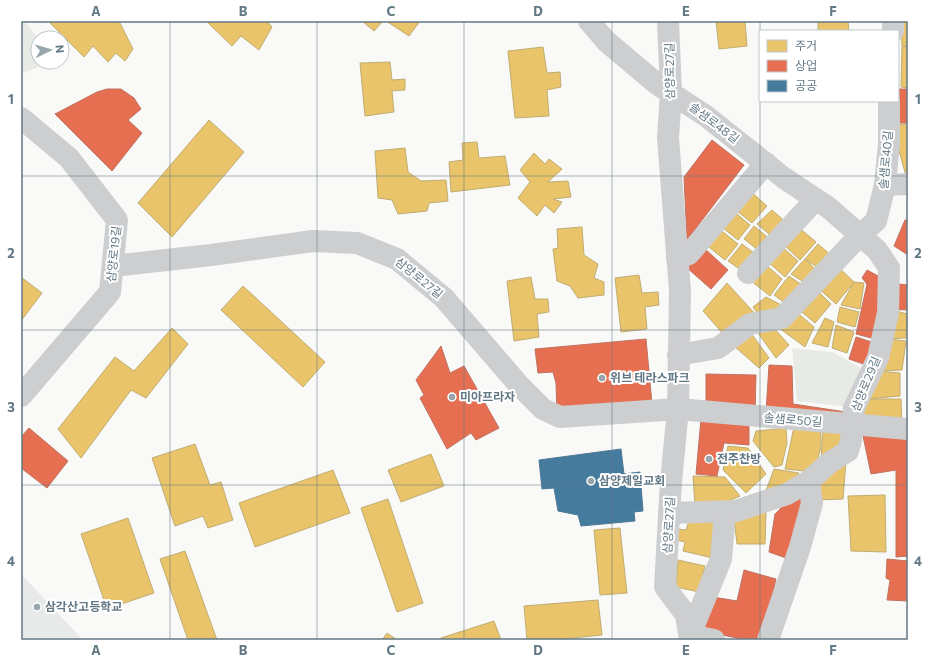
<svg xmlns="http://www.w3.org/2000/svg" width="929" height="661" viewBox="0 0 929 661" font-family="Commissioner,'Noto Sans KR',sans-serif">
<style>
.built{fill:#e7eae9}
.green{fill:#e8ebe5}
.homes{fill:#e9c46a;stroke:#c0ad72}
.shops{fill:#e76f51;stroke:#bf7261}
.public{fill:#457b9d;stroke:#4e7a96}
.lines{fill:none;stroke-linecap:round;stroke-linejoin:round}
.minor{stroke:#cdced0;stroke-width:22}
.grid{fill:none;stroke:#627885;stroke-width:1;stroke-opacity:0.55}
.poi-dot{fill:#97a5ad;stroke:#fff;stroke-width:1.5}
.labels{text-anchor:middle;stroke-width:4;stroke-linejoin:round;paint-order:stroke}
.street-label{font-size:12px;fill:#627885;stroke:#fff}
.poi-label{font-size:12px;font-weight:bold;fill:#627885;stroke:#fff;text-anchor:start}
.neatline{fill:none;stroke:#627885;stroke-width:1.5}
.grid-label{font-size:13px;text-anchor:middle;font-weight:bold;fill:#627885}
</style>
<rect width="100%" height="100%" fill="#f9f9f8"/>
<!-- built -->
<polygon class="built" points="21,574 83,640 21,640"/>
<!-- green -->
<g class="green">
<polygon points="25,22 38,38 38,62 51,62 21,74 21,24"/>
<polygon points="792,348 832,352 865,370 848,407 797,401"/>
</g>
<!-- homes -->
<g class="homes">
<polygon points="51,21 119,21 133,49 125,61 116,53 108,62 93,46 84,57 50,23"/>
<polygon points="206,21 267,21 272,27 259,50 241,36 232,46"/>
<polygon points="362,21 383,21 374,31"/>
<polygon points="386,21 420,21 409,36"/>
<polygon points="716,21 745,21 747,46 719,49"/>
<polygon points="818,21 848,21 849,31 818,31"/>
<polygon points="901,21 908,21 908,46 902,46"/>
<polygon points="902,46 908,47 908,88 901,87"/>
<polygon points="543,47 547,73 560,72 561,87 547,90 549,116 515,118 508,51"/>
<polygon points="390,62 392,80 405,79 405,90 392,91 394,112 365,116 360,63"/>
<polygon points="209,120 244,152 172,237 138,203"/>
<polygon points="908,124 908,176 906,176 898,147 897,125"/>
<polygon points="477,142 479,158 505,156 510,185 451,192 449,162 463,160 462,143"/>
<polygon points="405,148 408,172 421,181 446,180 448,201 429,203 427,211 398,214 392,200 378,198 375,151"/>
<polygon points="534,153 545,164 549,159 562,169 548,182 568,181 571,197 553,199 562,202 554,213 545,205 537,216 518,198 530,182 520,170"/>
<polygon points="748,189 767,206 752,223 732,207"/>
<polygon points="731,209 750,225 738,240 718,224"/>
<polygon points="772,210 788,224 775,239 757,224"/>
<polygon points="754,226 771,240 762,253 744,239"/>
<polygon points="582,227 584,255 598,264 594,278 604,282 604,295 578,298 570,286 557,281 553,249 558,248 557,229"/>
<polygon points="717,227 738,244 725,260 704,243"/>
<polygon points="798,227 816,242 800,260 783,244"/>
<polygon points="742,244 758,256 744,272 728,261"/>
<polygon points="818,244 833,257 821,270 805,259"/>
<polygon points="781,246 798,261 785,277 767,261"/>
<polygon points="805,259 819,273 807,284 791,274"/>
<polygon points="764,263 782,279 770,296 750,280"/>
<polygon points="837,266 854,282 836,304 817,287"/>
<polygon points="639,275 642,293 658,292 659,305 645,307 647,329 621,332 615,278"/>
<polygon points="789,276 805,287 789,306 774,295"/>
<polygon points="21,277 42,293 21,321"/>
<polygon points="531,277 535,299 548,299 549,312 537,314 539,337 514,341 507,281"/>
<polygon points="854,282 864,283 860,309 841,305"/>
<polygon points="727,283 757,316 725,336 703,311"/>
<polygon points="243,286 325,362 303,387 221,310"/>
<polygon points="815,288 831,304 815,323 797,308"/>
<polygon points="766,297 783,306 761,318 753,307"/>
<polygon points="840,307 859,312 855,327 837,322"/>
<polygon points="890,309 907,314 906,338 887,339"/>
<polygon points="794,310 814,327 805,347 779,328"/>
<polygon points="825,318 834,322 828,347 812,343"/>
<polygon points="836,325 854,332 847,353 832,348"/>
<polygon points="753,326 772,326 789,345 776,358"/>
<polygon points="172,328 188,344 146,398 131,390 81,458 58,429 115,357 134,371"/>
<polygon points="751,333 769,358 759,368 734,346"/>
<polygon points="887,339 906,341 902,370 881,371"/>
<polygon points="876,371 900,373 900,396 867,399"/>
<polygon points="867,399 901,399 902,425 862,421"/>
<polygon points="794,427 821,432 821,447 814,472 785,469"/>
<polygon points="786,428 787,443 782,465 774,467 753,441 756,431"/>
<polygon points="837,430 845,435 828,459 821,459 823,432"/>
<polygon points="195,444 210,485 221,482 233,520 208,528 203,516 175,526 152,458"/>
<polygon points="728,446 748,448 766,474 746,493 723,470"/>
<polygon points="431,454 444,486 401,502 388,470"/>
<polygon points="846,461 843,499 818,500 819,475"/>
<polygon points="774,469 799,473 786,491 763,499"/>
<polygon points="333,470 350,513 255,547 239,503"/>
<polygon points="693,476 725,477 740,496 717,506 695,506"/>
<polygon points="885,495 886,552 851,551 848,496"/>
<polygon points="388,499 423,603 397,612 361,508"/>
<polygon points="766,512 765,544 737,544 734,519"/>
<polygon points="128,518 154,593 107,609 81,534"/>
<polygon points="690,518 714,523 713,558 683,551 685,542 676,540 678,529 686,530"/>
<polygon points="620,528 627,593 600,595 594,530"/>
<polygon points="185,551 217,640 188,640 160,559"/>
<polygon points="678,560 705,566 699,592 676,587"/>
<polygon points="598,600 602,635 552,640 527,640 524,606"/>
<polygon points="494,621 501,640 442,640 441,638"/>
<polygon points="387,633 397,640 382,640"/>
</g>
<!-- shops -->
<g class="shops">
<polygon points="107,89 121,89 134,98 141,109 128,120 142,133 112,171 55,114 97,92"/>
<polygon points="899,89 908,89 908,123 897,123"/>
<polygon points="712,140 744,165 687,240 684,177"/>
<polygon points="905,220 908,220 908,255 894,246"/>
<polygon points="704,248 728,270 711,289 686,267"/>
<polygon points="867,270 882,278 875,339 856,334 867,284 862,278"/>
<polygon points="891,283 907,285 907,310 890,309"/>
<polygon points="856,337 875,343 869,366 849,359"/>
<polygon points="646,339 652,404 557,415 556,383 553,372 538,373 535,349"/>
<polygon points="441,346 450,373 464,366 499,428 476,440 471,433 447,449 420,398 424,395 416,380"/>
<polygon points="769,365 792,366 793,404 846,412 846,422 766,412"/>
<polygon points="706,374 756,375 755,412 706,408"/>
<polygon points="701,419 749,423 749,445 724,443 717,476 696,474"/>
<polygon points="29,428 68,461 47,488 21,468 21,437"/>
<polygon points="908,435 908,556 896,557 896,470 871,474 863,436"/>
<polygon points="793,496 805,499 789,559 769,552 775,514"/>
<polygon points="887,559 908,561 908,601 887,600 890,580 886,578"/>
<polygon points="744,570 776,579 762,640 747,640 702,631 713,597 737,601"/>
</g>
<!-- public -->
<polygon class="public" points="621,449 624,474 640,472 643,511 634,512 635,521 581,526 578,515 558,511 554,488 542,489 539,460"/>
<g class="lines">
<!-- minor -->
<g class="minor">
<polyline points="589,21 606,41 657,84 706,116 784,178 829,208 877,250 889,268"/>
<polyline points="668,21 671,93 668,138 680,291 678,409 671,482 665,587 686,615 690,640"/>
<polyline points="893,21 893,31"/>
<polyline points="21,118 69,158 117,220 110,292 21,396"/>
<polyline points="885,185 908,184"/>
<polyline points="677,258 689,254 766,163"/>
<polyline points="113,266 211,255 313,241 357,243 397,259 444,298 518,384 543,409 560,417 678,409 908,429"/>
<polyline points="748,273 816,199"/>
<polyline points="678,355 718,348 750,324 782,318 860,235 876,221 885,185 889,144 889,101"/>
<polyline points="669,513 736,511 787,494 809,481"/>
<polyline points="714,640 690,635 721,559 725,512"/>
<polyline points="768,640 800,547 812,503 809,481 829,463 848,451 851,440 854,408 878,358 888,313 889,268"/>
</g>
</g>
<!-- grid -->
<path class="grid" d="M 170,21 L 170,640M 317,21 L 317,640M 464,21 L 464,640M 612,21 L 612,640M 760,21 L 760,640M 21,176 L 908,176M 21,330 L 908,330M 21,485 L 908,485"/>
<!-- markers -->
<g class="poi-dot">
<circle cx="602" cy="378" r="4"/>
<circle cx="452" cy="397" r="4"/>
<circle cx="709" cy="459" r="4"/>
<circle cx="591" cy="481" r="4"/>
<circle cx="37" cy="607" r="4"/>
</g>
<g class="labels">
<!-- street labels -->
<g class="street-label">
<text transform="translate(670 71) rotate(-91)" y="4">삼양로27길</text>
<text transform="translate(714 123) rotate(37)" y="4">솔샘로48길</text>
<text transform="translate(886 160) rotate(-85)" y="4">솔샘로40길</text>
<text transform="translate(114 254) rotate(-84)" y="4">삼양로19길</text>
<text transform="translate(419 278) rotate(39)" y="4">삼양로27길</text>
<text transform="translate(866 384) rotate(-68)" y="4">삼양로29길</text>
<text transform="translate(793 420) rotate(5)" y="4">솔샘로50길</text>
<text transform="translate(669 525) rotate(-87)" y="4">삼양로27길</text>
</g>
<!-- poi labels -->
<g class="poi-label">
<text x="610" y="382">위브 테라스파크</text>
<text x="460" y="401">미아프라자</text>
<text x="717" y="463">전주찬방</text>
<text x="599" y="485">삼양제일교회</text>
<text x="45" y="611">삼각산고등학교</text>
</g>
</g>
<!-- border -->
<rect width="929" height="661" fill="none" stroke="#ffffff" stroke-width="44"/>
<!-- legend -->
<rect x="759" y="30" width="140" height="72" fill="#ffffff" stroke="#c0c9ce"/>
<rect x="767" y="40" width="20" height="12" fill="#e9c46a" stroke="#c0c9ce"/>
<text x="795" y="50" font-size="12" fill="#627885">주거</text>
<rect x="767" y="60" width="20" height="12" fill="#e76f51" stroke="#c0c9ce"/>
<text x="795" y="70" font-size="12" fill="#627885">상업</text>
<rect x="767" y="80" width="20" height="12" fill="#457b9d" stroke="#c0c9ce"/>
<text x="795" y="90" font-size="12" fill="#627885">공공</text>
<!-- north arrow -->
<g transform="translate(50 50) rotate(85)"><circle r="19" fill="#ffffff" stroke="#c0c9ce"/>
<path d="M0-3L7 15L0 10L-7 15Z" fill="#97a5ad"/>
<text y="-6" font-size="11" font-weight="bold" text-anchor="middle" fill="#627885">N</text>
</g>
<rect x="22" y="22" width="885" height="617" class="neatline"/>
<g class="grid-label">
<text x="96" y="16">A</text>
<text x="243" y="16">B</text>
<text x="391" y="16">C</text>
<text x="538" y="16">D</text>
<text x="686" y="16">E</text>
<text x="833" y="16">F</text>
<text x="11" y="104">1</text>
<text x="918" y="104">1</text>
<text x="11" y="258">2</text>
<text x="918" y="258">2</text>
<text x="11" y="412">3</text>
<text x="918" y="412">3</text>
<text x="11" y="566">4</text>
<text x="918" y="566">4</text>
<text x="96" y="655">A</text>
<text x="243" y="655">B</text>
<text x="391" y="655">C</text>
<text x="538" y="655">D</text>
<text x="686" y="655">E</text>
<text x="833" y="655">F</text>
</g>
</svg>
